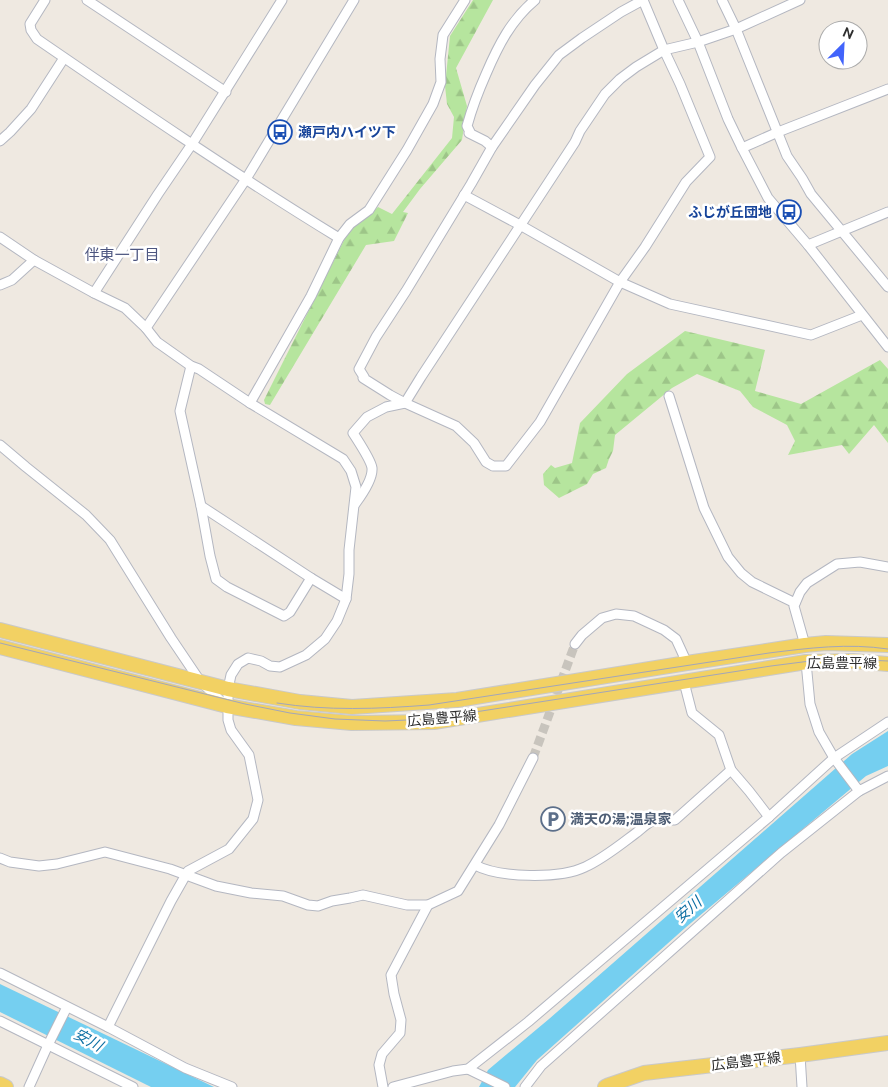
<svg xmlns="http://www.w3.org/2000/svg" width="888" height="1087" viewBox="0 0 888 1087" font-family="Ubuntu,'Noto Sans JP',sans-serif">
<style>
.forest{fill:url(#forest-firs)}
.water{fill:#75cff0}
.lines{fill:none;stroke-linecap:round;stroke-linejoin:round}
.minor-tunnel{stroke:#c8c4bd;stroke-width:9;stroke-dasharray:9 4.5;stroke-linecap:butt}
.minor-casing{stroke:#b4b7c1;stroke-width:11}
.primary-casing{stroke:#c9c9c9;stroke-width:16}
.minor{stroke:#fff;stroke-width:9}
.primary{stroke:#f2d163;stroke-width:14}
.tram{stroke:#a3a6b8;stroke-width:1}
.labels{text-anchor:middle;stroke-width:5;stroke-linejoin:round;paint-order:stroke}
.transit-label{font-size:14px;font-weight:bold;fill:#164399;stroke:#fff;text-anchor:start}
.street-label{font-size:14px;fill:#2e2e2e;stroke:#fff}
.service-label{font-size:14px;font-weight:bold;fill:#4e5e75;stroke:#fff;text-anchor:start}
.neighbourhood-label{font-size:15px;fill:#4d5680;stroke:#fff}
.water-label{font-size:15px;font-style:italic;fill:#0d6fa3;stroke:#fff}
</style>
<defs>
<pattern id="forest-firs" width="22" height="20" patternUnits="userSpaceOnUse" patternTransform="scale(1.25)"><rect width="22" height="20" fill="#b6e59e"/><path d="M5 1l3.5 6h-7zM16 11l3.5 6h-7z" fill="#9dc588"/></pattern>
</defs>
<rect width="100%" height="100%" fill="#efe9e1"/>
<!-- forest -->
<g class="forest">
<polygon points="473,0 493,0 456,68 467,106 462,140 420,189 403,212 408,213 394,241 366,245 270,405 265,404 264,400 349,230 370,214 378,207 392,214 452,138 454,117 447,104 445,86 450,36"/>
<polygon points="685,331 765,350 755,391 801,404 880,360 888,369 888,443 874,425 849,454 842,445 788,455 795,441 787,425 753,407 740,391 697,374 672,388 615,435 613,451 609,459 606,468 593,474 587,484 559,498 544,485 543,474 551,465 555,468 572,463 580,423 627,374"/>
</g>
<!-- water -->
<g class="water">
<polygon points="888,731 888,766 866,776 685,928 537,1060 515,1087 479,1087 488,1070 549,1019 852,754"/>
<polygon points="0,984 214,1087 151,1087 0,1012"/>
</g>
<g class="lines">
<!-- minor-tunnel -->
<polyline class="minor-tunnel" points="533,758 575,644"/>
<!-- minor casing -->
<g class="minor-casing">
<g id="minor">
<path d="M 45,0 L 30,24 L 31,30 L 37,39 C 136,107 236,175 339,238"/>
<polyline points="87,0 226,92"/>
<polyline points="643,0 664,50 680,84 710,157 686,182 645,247 620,282 540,422 506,466 493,466 486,462 474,443 456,426 405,403 390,395 363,378 364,377 359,369 376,337 406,291 471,184 492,147 535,85 559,55 582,38 621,12 643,0"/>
<polyline points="678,0 698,42 728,119 742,148 768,198 808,245 888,347"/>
<polyline points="722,0 736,29 787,156 802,178 811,194 888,287"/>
<polyline points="0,141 10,132 31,109 64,58"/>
<path d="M 492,147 L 485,141 L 469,133 L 470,132 L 467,126 C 472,108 478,92 486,74 C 498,46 511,20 535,0"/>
<polyline points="742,148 778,132 888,89"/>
<polyline points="464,195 520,225 620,282 670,304 811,335 862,315"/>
<polyline points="0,237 34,260 94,293 125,308 146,328 157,342 191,366 199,369 250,403 343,459 351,471 356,487 349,550 349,574 346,599 337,621 325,639 306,655 280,667 270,666 261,661 248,658 238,664 231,675 228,689 228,720 231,730 249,755 258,800 253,819 229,849 188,871 171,901 108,1027"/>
<polyline points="808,245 888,212"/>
<polyline points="0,285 12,280 34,260"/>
<polyline points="94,293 158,194 192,144 282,0"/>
<polyline points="146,328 246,179 354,0"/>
<polyline points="191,366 180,411 201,506 210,556 216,579 227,587 284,616 290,612 311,578"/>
<polyline points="669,396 704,508 728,557 741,573 752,582 795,603"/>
<polyline points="250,403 311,296 339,238 350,224 369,210 407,150 433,104 441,82 440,59 443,35 465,0"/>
<polyline points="0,445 26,467 86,515 110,540 171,638 200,681 223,703"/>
<path d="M 355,504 C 361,496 373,479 372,468 C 371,460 358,441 353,433 L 367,417 L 386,407 L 405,403 L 421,377 L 575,142 L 580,131 L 605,94 L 620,79 L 636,67 L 664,50 L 698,42 L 736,29 L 800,0"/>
<polyline points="201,506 311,578 346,599"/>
<polyline points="575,644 582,635 602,618 616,614 634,616 664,630 676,639 687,663"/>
<polyline points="805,645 794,606 800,592 807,583 837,564 860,562 888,567"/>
<polyline points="806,662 810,704 819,732 834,758 859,791 888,776"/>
<polyline points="684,682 692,713 719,735 731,770 749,791 769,817"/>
<polyline points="0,858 10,862 39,866 57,864 105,852 170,869 216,886 251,893 283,896 308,905 318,906 332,901 350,898 363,895 407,905 428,905 458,891 499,825 533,758"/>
<path d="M 475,865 C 499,878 560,879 585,867 C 603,859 620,845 636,833 C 641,829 646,824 652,821 C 658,819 668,820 675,820 L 731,770"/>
<polyline points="0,973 108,1027 185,1068 232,1087"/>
<polyline points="0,1021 133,1087"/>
<polyline points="800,1055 802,1087"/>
<polyline points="468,1069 505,1087"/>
<polyline points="29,1087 48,1045 67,1007"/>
<polyline points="383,1087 379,1065 382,1054 400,1033 401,1020 394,994 391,975 428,905"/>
<polyline points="393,1087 453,1071 468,1069 528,1022 769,817 834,758 888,722"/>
<polyline points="525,1087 541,1066 781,853 859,791"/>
</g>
</g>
<!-- primary casing -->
<g class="primary-casing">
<g id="primary">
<polyline points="0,630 228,689 300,702 352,707 457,700 687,663 805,645 826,643 888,645"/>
<polyline points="0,647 227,706 296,718 352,723 434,722 806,662 853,661 888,664"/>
<polyline points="0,1084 6,1087"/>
<polyline points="605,1087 609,1085 644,1073 800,1055 888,1043"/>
</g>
</g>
<!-- minor -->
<use href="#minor" class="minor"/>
<!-- primary -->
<use href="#primary" class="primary"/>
<!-- tram -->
<g class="tram">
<polyline points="0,643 245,704 290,713 335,719 385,721 430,719 771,666 818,660 845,659 888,661"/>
<path d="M 277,703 C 327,711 378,709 429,705 L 769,653 C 809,648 848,643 888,649"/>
</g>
</g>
<!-- icons -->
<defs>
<g id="bus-ring" transform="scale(1.25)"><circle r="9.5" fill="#fff" stroke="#1a4fb4" stroke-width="1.5"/><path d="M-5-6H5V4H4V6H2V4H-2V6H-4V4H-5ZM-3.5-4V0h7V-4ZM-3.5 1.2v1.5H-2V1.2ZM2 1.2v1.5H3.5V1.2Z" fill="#1a4fb4"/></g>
<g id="parking-ring" transform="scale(1.25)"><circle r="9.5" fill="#fff" stroke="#5c6f8a" stroke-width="1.5"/><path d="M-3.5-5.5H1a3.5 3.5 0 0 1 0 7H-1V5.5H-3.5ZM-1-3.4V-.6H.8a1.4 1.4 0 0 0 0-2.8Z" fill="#5c6f8a"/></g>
</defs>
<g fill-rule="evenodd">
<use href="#bus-ring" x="280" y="132"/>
<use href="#bus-ring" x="789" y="212"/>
<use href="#parking-ring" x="553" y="819"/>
</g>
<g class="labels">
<!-- transit labels -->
<g class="transit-label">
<text x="298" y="137">瀬戸内ハイツ下</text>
<text x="772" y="217" text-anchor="end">ふじが丘団地</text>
</g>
<!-- street labels -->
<g class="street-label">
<text x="842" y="668">広島豊平線</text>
<text transform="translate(442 718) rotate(-5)" y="5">広島豊平線</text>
<text transform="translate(746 1061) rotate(-7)" y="5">広島豊平線</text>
</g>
<!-- service labels -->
<g class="service-label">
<text x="570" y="824">満天の湯;温泉家</text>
</g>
<!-- neighbourhood labels -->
<g class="neighbourhood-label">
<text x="122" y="260">伴東一丁目</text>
</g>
<!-- water labels -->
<g class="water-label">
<text transform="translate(688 910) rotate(-41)" y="5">安川</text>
<text transform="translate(88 1040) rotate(28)" y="5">安川</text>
</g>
</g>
<!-- north arrow -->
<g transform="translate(843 45) rotate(24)"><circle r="24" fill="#ffffff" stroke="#ababab"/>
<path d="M0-4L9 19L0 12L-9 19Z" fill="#4264fb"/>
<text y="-8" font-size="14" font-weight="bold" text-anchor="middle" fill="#2e2e2e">N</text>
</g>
</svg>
